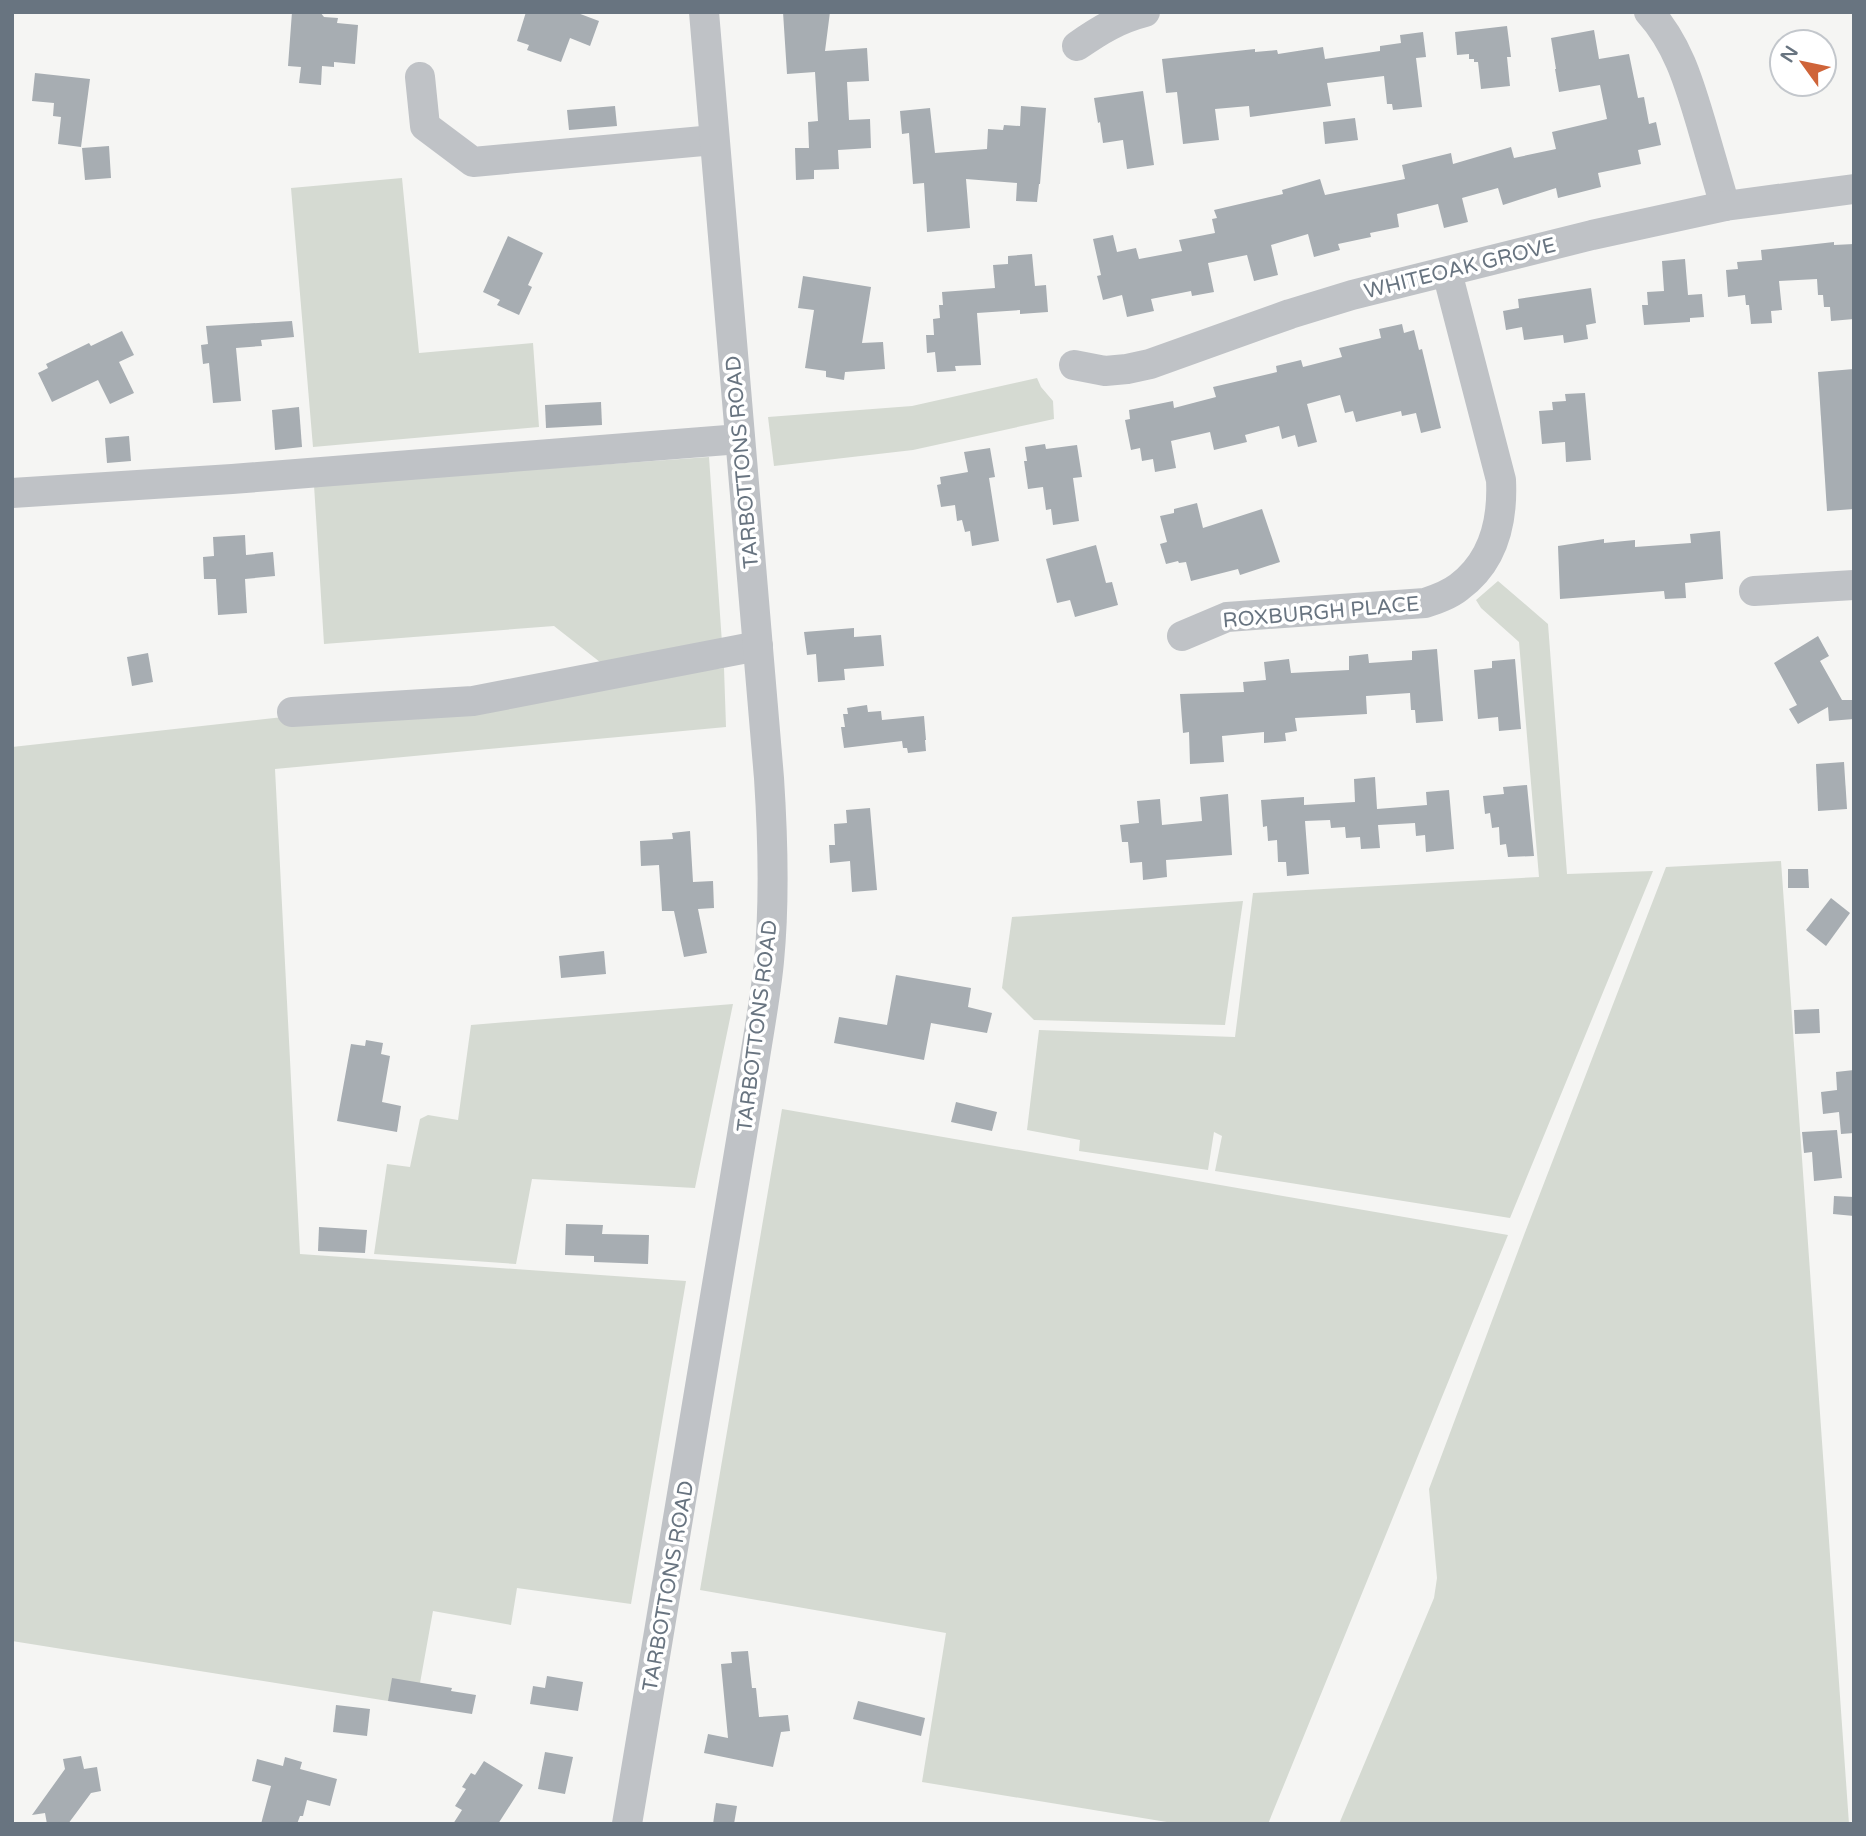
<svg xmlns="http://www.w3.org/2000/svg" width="1866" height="1836" viewBox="0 0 1866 1836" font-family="'Varela Round',sans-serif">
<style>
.green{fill:#d5dad2}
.building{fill:#a7adb2}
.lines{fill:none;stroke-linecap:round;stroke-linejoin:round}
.minor{stroke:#bfc2c6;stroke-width:30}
.labels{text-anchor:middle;stroke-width:7;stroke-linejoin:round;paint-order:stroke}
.street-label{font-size:21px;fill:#687480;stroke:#fff}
</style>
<rect width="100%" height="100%" fill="#f5f5f3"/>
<!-- green -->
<g class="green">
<polygon points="402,178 419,353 533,343 539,427 313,447 291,188"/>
<polygon points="1037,378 1041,387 1053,401 1054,419 913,450 774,466 768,417 912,406"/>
<polygon points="709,457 722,643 605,666 554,626 324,644 314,485"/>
<polygon points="1498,581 1548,624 1567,874 1653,871 1510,1218 1215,1171 1222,1136 1214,1132 1208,1170 1079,1151 1080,1140 1027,1130 1039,1030 1235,1037 1253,893 1539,877 1519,642 1481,608 1476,600"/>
<polygon points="724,668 726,727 275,769 300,1254 686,1281 631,1604 517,1588 511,1625 433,1611 420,1683 388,1701 12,1641 12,747"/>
<polygon points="1781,861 1849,1824 1339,1824 1434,1598 1437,1578 1429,1489 1524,1235 1666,867"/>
<polygon points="1243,901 1225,1025 1034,1020 1002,988 1012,917"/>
<polygon points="733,1004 695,1188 532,1179 516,1264 374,1254 387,1164 410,1167 420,1119 428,1115 458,1120 471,1025"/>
<polygon points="782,1109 1508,1235 1268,1824 1179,1824 922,1782 946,1633 700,1590"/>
</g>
<!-- building -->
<g class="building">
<polygon points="292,12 320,12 324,17 338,18 337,23 358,25 355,64 334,62 334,67 322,66 321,85 299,83 301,67 288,66"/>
<polygon points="526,12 575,12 599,21 590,46 570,38 561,62 527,50 529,45 517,41"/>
<polygon points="783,12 830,12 825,51 867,48 869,81 847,82 849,120 870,119 871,148 838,150 839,169 814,170 814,179 796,180 795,148 809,148 808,122 818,121 815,72 787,74"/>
<polygon points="1507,26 1511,57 1507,57 1510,86 1481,89 1478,62 1474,62 1474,59 1469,59 1469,54 1457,55 1455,32"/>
<polygon points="1594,30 1599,59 1629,54 1638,98 1644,97 1649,124 1656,122 1661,145 1638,150 1641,164 1598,173 1601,187 1558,198 1556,188 1503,205 1498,188 1462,198 1468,222 1444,228 1438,204 1397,214 1399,227 1370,233 1371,237 1338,244 1340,250 1314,257 1308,234 1271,245 1278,275 1254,281 1247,255 1208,263 1214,292 1192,296 1191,291 1151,299 1154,311 1127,317 1122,295 1103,300 1097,276 1101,275 1093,239 1113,235 1117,252 1136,248 1139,259 1182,251 1179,240 1215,233 1212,219 1217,218 1214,210 1283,194 1282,190 1320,179 1325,195 1405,179 1402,165 1451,153 1453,164 1511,147 1514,158 1556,149 1552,132 1607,119 1600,85 1559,92 1555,69 1556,69 1551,38"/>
<polygon points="1423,32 1426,57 1416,58 1422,107 1393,110 1392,104 1387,104 1384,76 1327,83 1331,106 1250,117 1249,106 1215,109 1219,140 1183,144 1177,92 1166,93 1162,59 1255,49 1255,52 1277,50 1278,54 1323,47 1325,59 1380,51 1380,46 1401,43 1400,35"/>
<polygon points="35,73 90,79 81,147 58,144 61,117 53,116 54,103 32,101"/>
<polygon points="1143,91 1154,165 1127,169 1123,140 1103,143 1100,122 1098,123 1094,98"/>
<polygon points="615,106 617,126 569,130 567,110"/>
<polygon points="1021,106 1046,108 1040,184 1039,184 1037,202 1016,201 1017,183 966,179 970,228 927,232 924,183 913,184 909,133 902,134 900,111 930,108 935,153 987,149 988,129 1003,130 1004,125 1020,126"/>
<polygon points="1355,118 1358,140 1325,144 1323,122"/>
<polygon points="109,146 111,178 85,180 82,148"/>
<polygon points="508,236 543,253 528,285 532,287 519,315 497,305 500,300 483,292"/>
<polygon points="1834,242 1834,245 1854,244 1854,319 1831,321 1830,307 1824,307 1823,295 1818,295 1817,279 1779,281 1782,310 1771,311 1772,323 1751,324 1749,305 1746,305 1745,295 1728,297 1726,270 1738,269 1737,262 1762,260 1761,250"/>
<polygon points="1032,254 1035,286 1046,285 1048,312 1020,314 1020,310 977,313 981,365 955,366 956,371 937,372 935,352 927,353 926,335 934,335 933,319 940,318 939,305 943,305 942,292 995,288 993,265 1008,264 1008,256"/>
<polygon points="1685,259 1688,295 1702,294 1704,317 1690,318 1690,322 1644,325 1642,305 1648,305 1647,292 1664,291 1662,261"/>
<polygon points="803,276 871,287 862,343 883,342 885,369 845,372 844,380 826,377 826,371 805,368 814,310 798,308"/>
<polygon points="1591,288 1596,323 1586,325 1588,339 1564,343 1563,335 1524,340 1522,327 1506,330 1503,311 1519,308 1518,299"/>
<polygon points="292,321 294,337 261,340 262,346 236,348 241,401 213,403 209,363 203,364 201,345 208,344 206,326"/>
<polygon points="1402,324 1404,333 1414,330 1419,350 1422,349 1441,428 1421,433 1416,413 1402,416 1401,411 1356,422 1353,411 1345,413 1340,395 1307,404 1317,442 1298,447 1295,435 1282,439 1279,426 1245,435 1247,442 1214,450 1210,432 1171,441 1176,468 1155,472 1153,459 1142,461 1140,448 1131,450 1125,420 1130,419 1129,410 1173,401 1174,408 1216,397 1213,387 1277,372 1276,366 1301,360 1303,367 1342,357 1339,348 1381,338 1379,329"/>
<polygon points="122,331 134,355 119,362 134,393 110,404 98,380 52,402 38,373 48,368 46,364 89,343 91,346"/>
<polygon points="1854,369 1854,509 1827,511 1818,372"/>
<polygon points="1585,393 1591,460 1566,462 1565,442 1542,444 1539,411 1553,410 1552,402 1566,401 1565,394"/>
<polygon points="601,402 602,425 546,428 545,405"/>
<polygon points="299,407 302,447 275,450 272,410"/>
<polygon points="129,436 131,461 107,463 105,438"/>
<polygon points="1045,444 1046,449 1077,445 1082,477 1073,478 1079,521 1053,525 1051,509 1046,510 1043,487 1028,489 1024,461 1027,461 1025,447"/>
<polygon points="990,448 995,477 989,478 999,541 972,546 970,531 965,532 962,520 957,521 955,505 941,507 937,485 941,484 940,477 968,472 964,452"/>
<polygon points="1197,503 1203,528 1262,509 1280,562 1240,575 1238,569 1191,581 1186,562 1179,563 1178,561 1166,564 1160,544 1167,542 1160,516 1174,513 1174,509"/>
<polygon points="1720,531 1723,579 1685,583 1686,598 1665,599 1664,591 1560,599 1558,546 1604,539 1604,543 1635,540 1635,547 1691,543 1690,534"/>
<polygon points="245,535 246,555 273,552 275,576 245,579 247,613 218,615 216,579 204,579 203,557 214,556 213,537"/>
<polygon points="1096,545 1106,583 1112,582 1118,605 1075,617 1070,600 1057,603 1046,559"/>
<polygon points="854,628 854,637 881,635 884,666 844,669 845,680 818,682 816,654 807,655 804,632"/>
<polygon points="1818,636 1829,656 1820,661 1842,700 1853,700 1854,719 1829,721 1828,707 1798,724 1789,709 1797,705 1774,663"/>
<polygon points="1437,649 1443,721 1416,723 1415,710 1411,710 1410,693 1366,696 1367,714 1295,718 1297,731 1285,733 1286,741 1264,743 1264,732 1222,736 1224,762 1190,764 1189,732 1183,733 1180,694 1244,692 1243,682 1266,680 1264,662 1289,659 1291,673 1349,670 1349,656 1368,654 1369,663 1412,660 1412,651"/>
<polygon points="148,653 153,682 132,686 127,657"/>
<polygon points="1515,659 1521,729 1499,731 1498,717 1478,719 1474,670 1492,668 1492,661"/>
<polygon points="867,705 868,712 881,711 882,720 924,716 926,740 925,740 926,751 908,753 907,748 903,748 902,741 844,748 841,727 845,727 843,714 848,714 847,708"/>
<polygon points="1844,762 1847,809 1818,811 1816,764"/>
<polygon points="1375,777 1377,809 1427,805 1426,792 1449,790 1454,849 1426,852 1425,835 1416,836 1415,823 1378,825 1380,848 1361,849 1360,837 1346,838 1345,827 1331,828 1330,820 1305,821 1309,874 1287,876 1286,862 1278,862 1277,840 1268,841 1267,826 1263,827 1261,800 1304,797 1304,805 1355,802 1354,779"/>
<polygon points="1527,785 1534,856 1508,857 1506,844 1500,845 1499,827 1492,828 1490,813 1485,814 1483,796 1504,794 1503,787"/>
<polygon points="1228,794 1232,855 1166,860 1167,877 1143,880 1142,862 1130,863 1128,842 1122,842 1120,825 1139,823 1137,801 1160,799 1162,825 1202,821 1200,797"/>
<polygon points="870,808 877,890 852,892 850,861 830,863 829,845 835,845 834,824 847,823 846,810"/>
<polygon points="690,831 693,882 713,881 714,908 698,909 707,953 684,957 674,911 662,911 659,865 641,866 640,841 673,839 672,833"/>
<polygon points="1788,869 1808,869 1809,888 1788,888"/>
<polygon points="1831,898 1850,913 1826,946 1806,930"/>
<polygon points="604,951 606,974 561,978 559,956"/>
<polygon points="896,975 971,988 968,1007 992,1013 987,1033 931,1023 924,1060 834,1043 839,1017 887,1025"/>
<polygon points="1819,1009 1820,1033 1795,1034 1794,1010"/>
<polygon points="366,1040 383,1043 381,1054 390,1056 382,1102 401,1106 397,1132 337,1121 351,1044 365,1046"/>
<polygon points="1854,1070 1854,1133 1841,1134 1839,1112 1823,1114 1821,1092 1837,1090 1836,1072"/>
<polygon points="956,1102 997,1112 992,1131 951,1122"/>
<polygon points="1837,1130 1842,1178 1814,1181 1812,1152 1804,1153 1802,1132"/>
<polygon points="1834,1196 1854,1197 1854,1216 1833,1214"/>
<polygon points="566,1224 603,1225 602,1234 649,1235 648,1264 594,1262 594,1256 565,1255"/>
<polygon points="319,1227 367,1230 365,1253 318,1251"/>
<polygon points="748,1651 752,1688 756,1688 759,1717 788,1715 790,1731 781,1732 773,1767 704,1753 708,1734 728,1738 721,1664 732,1663 731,1652"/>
<polygon points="547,1676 583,1682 578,1711 530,1704 533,1686 545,1688"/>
<polygon points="392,1678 452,1688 451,1691 476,1695 472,1714 388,1701"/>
<polygon points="858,1701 925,1718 921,1736 853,1719"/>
<polygon points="336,1705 370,1709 367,1736 333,1732"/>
<polygon points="545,1752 573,1757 565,1794 538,1789"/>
<polygon points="81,1756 84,1769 97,1767 101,1791 91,1793 68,1824 47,1824 45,1813 32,1815 65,1769 63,1759"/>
<polygon points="285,1757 302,1762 300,1769 337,1779 330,1806 307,1800 303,1816 300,1816 297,1824 261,1824 271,1786 252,1781 257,1759 283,1766"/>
<polygon points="484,1761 523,1785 498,1824 453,1824 462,1810 455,1806 466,1789 462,1787 471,1773 475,1775"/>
<polygon points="716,1803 737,1806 734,1824 713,1824"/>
</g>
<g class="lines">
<!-- minor -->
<g class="minor">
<path d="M 1649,12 C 1678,44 1689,83 1701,123 C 1709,151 1717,179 1725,206"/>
<path d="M 1077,46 C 1100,30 1118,19 1145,12"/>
<polyline points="420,77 425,126 473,162 714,140"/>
<polyline points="1074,365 1105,371 1127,369 1150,364 1290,314 1352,295 1592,235 1725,206 1854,189"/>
<polyline points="12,493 232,479 740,439"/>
<polyline points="1754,591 1854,585"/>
<path d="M 1182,636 L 1227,617 L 1425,603 C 1437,599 1449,595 1459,587 C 1494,561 1503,521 1501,480 L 1447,272"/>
<polyline points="292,712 473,701 758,646"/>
<path d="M 627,1824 L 755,1057 C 760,1025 766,993 769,961 C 775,900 773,839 769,778 L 704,12"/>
</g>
</g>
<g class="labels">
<!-- street labels -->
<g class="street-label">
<text transform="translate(1460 268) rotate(-14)" y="7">WHITEOAK GROVE</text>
<text transform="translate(742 462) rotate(-95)" y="7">TARBOTTONS ROAD</text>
<text transform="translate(1321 612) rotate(-5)" y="7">ROXBURGH PLACE</text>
<text transform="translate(757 1026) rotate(-83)" y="7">TARBOTTONS ROAD</text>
<text transform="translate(668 1586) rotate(-80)" y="7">TARBOTTONS ROAD</text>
</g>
</g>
<!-- border -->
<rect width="1866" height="1836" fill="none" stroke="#687480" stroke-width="28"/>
<!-- north arrow -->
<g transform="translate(1803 63) rotate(303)"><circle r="33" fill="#ffffff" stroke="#c3c7cc" stroke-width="2"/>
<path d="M0-5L12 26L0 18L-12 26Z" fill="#cf6439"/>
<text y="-10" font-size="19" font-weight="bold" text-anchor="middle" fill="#687480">N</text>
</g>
</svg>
